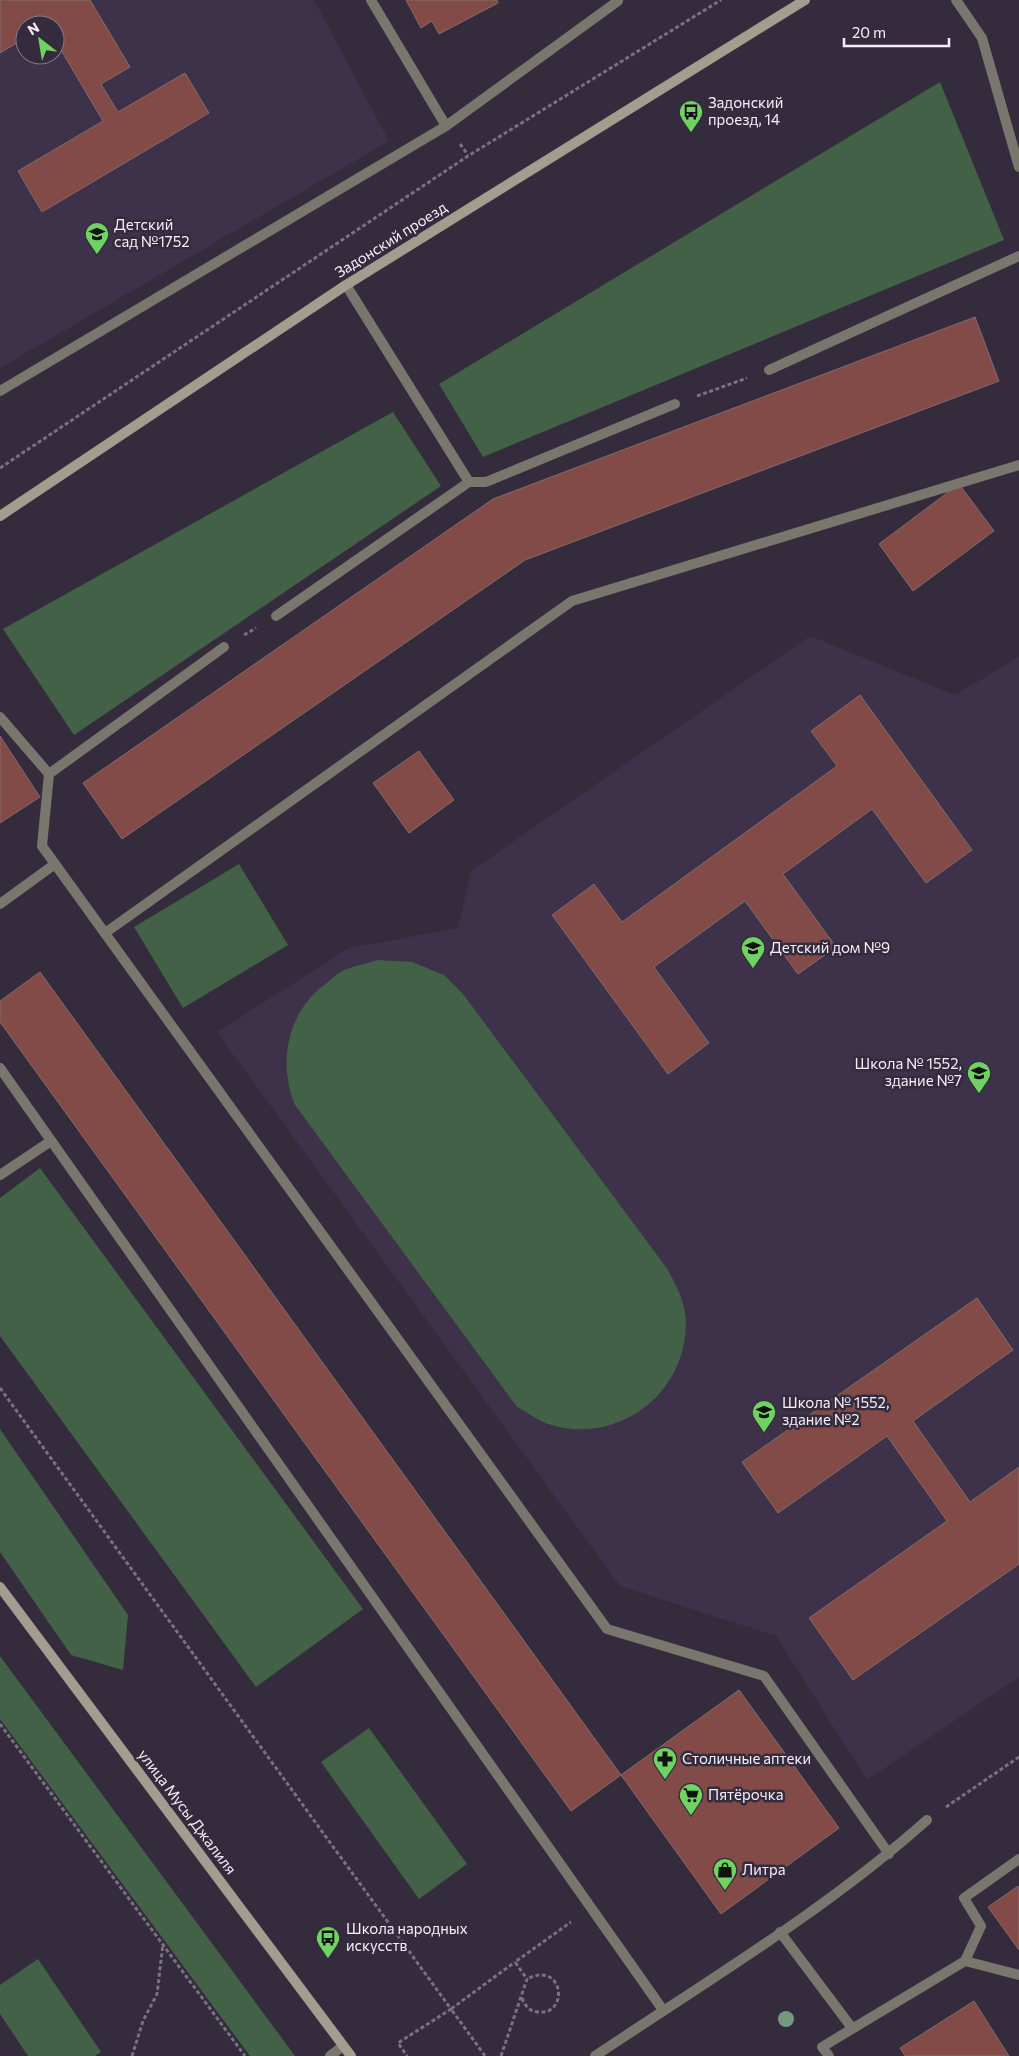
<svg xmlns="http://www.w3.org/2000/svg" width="1019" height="2056" viewBox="0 0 1019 2056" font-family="Commissioner,sans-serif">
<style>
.built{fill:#3d3249;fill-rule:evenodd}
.green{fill:#426147}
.building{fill:#824b48;stroke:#836b69}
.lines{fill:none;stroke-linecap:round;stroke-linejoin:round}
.path{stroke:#787180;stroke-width:3;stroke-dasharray:4 2.5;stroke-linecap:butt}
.lane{stroke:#79766d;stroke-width:10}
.secondary{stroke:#a29d8f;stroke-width:10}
.tree{fill:#749880}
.labels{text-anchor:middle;stroke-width:5;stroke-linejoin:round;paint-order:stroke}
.poi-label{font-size:15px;fill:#f4effa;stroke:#342c3d;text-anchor:start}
.street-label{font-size:15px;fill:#f4effa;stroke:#342c3d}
</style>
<rect width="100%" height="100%" fill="#342c3d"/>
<!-- built -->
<g class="built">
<path d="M 0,0 L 314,0 L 389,141 L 0,368 ZM 25,25 L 55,25 L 55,55 L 25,55 Z"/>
<polygon points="810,636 955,695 1019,657 1019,1677 867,1780 776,1636 620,1586 217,1032 349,948 458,928 471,871"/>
</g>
<!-- green -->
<g class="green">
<polygon points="940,82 1004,240 483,457 439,384"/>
<polygon points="393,412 441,486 74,735 3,629"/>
<polygon points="239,864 288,945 183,1008 134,927"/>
<path d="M 377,960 L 412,962 L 444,975 L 463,994 L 666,1267 C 676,1284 686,1303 686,1324 C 685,1396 616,1446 548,1424 C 537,1420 527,1412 517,1407 L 295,1105 C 277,1061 288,1010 328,982 C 333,978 338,973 344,970 C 354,966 366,964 377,960 Z"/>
<polygon points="40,1168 363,1609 256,1687 0,1336 0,1198"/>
<polygon points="0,1429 128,1615 123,1670 71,1655 0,1552"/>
<polygon points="0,1656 295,2056 250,2056 0,1719"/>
<polygon points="369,1728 467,1864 419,1899 321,1762"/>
<polygon points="38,1959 101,2052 95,2056 28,2056 0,2014 0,1985"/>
</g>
<!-- building -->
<g class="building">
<polygon points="0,0 90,0 130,67 101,84 118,112 185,73 209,113 42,212 18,171 103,121 55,40 55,25 25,25 25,38 0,53"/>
<polygon points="406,0 497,0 498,3 439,34 432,21 421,28"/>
<polygon points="975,317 999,381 525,560 122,839 83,783 493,499"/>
<polygon points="959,484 994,531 913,591 879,544"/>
<polygon points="860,695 972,850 926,883 872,809 783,874 836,947 798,974 745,901 654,967 709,1043 668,1074 552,915 594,884 622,922 837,766 811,731"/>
<polygon points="0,736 40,797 0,823"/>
<polygon points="419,751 454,800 409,833 373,783"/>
<polygon points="40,972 621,1775 571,1811 0,1022 0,1001"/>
<polygon points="977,1298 1013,1350 913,1421 970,1502 1019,1467 1019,1564 853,1680 809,1618 947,1521 887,1436 778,1513 742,1462"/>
<polygon points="739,1690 839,1828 721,1914 621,1775"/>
<polygon points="1018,1886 1019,1887 1019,1950 988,1907"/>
<polygon points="974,2001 1009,2056 905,2056 900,2048"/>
</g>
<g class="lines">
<!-- path -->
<g class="path">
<polyline points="460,144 468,155"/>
<polyline points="697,396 747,378"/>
<polyline points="0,468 468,156 721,0"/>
<polyline points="244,635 256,628"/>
<polyline points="0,1388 451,2009 398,2043 407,2056"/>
<polyline points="0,1724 245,2056"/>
<polyline points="946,1807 1019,1757"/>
<path d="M 522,1998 C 525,2006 530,2012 539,2012 C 569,2015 564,1960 527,1979"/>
<polyline points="132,2056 143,2021 157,1994 163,1944"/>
<polyline points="485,2056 451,2009 515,1962"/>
<polyline points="501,2056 527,1979 515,1962 571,1922"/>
</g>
<!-- lane -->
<g class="lane">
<polyline points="371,0 446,126"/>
<polyline points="956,0 982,38 1019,167"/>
<polyline points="769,370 1019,256"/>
<polyline points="0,391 446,126 618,1"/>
<polyline points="469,482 486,482 675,404"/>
<polyline points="276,616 469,482 346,285"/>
<polyline points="0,717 49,774 224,647"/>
<polyline points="49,774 42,846 607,1629 764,1676 889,1854"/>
<polyline points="0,904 55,864"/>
<polyline points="105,933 572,601 1019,465"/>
<polyline points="0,1068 663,2010"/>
<polyline points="0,1175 51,1141"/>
<polyline points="780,1932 852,2028"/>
<polyline points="965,1961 981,1926 964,1898 1019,1859"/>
<polyline points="330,2056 343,2046"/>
<path d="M 595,2056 C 707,1981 826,1910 927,1820"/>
<polyline points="829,2056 822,2047 965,1961 1019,1975"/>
</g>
<!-- secondary -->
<g class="secondary">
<polyline points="0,516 346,285 805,0"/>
<polyline points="0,1587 351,2056"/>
</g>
</g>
<!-- trees -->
<circle class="tree" cx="786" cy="2019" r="8"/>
<!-- icons -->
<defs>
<g id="bus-pin" transform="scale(1.25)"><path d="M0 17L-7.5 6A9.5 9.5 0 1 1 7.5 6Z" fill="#6ed360" stroke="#342c3d"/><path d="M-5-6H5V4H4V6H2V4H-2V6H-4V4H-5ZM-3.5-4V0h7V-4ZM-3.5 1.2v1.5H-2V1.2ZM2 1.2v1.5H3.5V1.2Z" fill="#111"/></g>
<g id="school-pin" transform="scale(1.25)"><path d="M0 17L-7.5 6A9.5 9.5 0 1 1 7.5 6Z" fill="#6ed360" stroke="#342c3d"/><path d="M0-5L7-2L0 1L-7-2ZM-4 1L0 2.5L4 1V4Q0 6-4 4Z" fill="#111"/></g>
<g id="pharmacy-pin" transform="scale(1.25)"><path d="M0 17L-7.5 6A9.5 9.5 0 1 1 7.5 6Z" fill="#6ed360" stroke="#342c3d"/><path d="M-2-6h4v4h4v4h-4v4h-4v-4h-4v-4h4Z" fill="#111"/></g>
<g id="supermarket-pin" transform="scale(1.25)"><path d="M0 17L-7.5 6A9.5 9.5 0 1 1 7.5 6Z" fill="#6ed360" stroke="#342c3d"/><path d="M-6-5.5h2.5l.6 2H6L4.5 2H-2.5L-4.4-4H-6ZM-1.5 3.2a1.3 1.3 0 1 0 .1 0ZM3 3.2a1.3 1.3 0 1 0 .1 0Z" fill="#111"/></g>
<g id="shop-pin" transform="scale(1.25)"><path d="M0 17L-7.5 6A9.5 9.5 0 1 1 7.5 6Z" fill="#6ed360" stroke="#342c3d"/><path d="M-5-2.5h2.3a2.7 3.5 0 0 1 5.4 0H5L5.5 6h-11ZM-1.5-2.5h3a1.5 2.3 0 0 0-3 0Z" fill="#111"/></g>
</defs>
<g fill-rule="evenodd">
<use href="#bus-pin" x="691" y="112"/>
<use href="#school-pin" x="97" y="234"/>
<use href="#school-pin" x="753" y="948"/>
<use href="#school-pin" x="979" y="1073"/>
<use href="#school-pin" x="764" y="1412"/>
<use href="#pharmacy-pin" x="665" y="1759"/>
<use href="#supermarket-pin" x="691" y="1795"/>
<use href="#shop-pin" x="725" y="1870"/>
<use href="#bus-pin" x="328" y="1938"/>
</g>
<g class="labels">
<!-- poi labels -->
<g class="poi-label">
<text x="708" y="108">Задонский<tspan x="708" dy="17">проезд, 14</tspan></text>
<text x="114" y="230">Детский<tspan x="114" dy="17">сад №1752</tspan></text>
<text x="770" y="953">Детский дом №9</text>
<text x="962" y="1069" text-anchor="end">Школа № 1552,<tspan x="962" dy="17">здание №7</tspan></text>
<text x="782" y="1408">Школа № 1552,<tspan x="782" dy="17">здание №2</tspan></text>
<text x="682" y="1764">Столичные аптеки</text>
<text x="708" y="1800">Пятёрочка</text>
<text x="742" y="1875">Литра</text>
<text x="346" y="1934">Школа народных<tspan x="346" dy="17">искусств</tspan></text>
</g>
<!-- street labels -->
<g class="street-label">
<text transform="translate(391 240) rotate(-32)" y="5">Задонский проезд</text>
<text transform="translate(187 1812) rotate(53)" y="5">улица Мусы Джалиля</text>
</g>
</g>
<!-- north arrow -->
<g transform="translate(40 40) rotate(329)"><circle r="24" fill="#342c3d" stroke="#817a89"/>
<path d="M0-4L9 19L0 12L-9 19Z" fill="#6ed360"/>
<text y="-8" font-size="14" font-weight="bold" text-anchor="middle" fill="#f4effa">N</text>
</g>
<!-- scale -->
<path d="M844 38v8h105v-8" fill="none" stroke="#f4effa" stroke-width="2.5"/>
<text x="852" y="38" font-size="15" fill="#f4effa" stroke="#342c3d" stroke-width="4" paint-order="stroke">20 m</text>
</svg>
